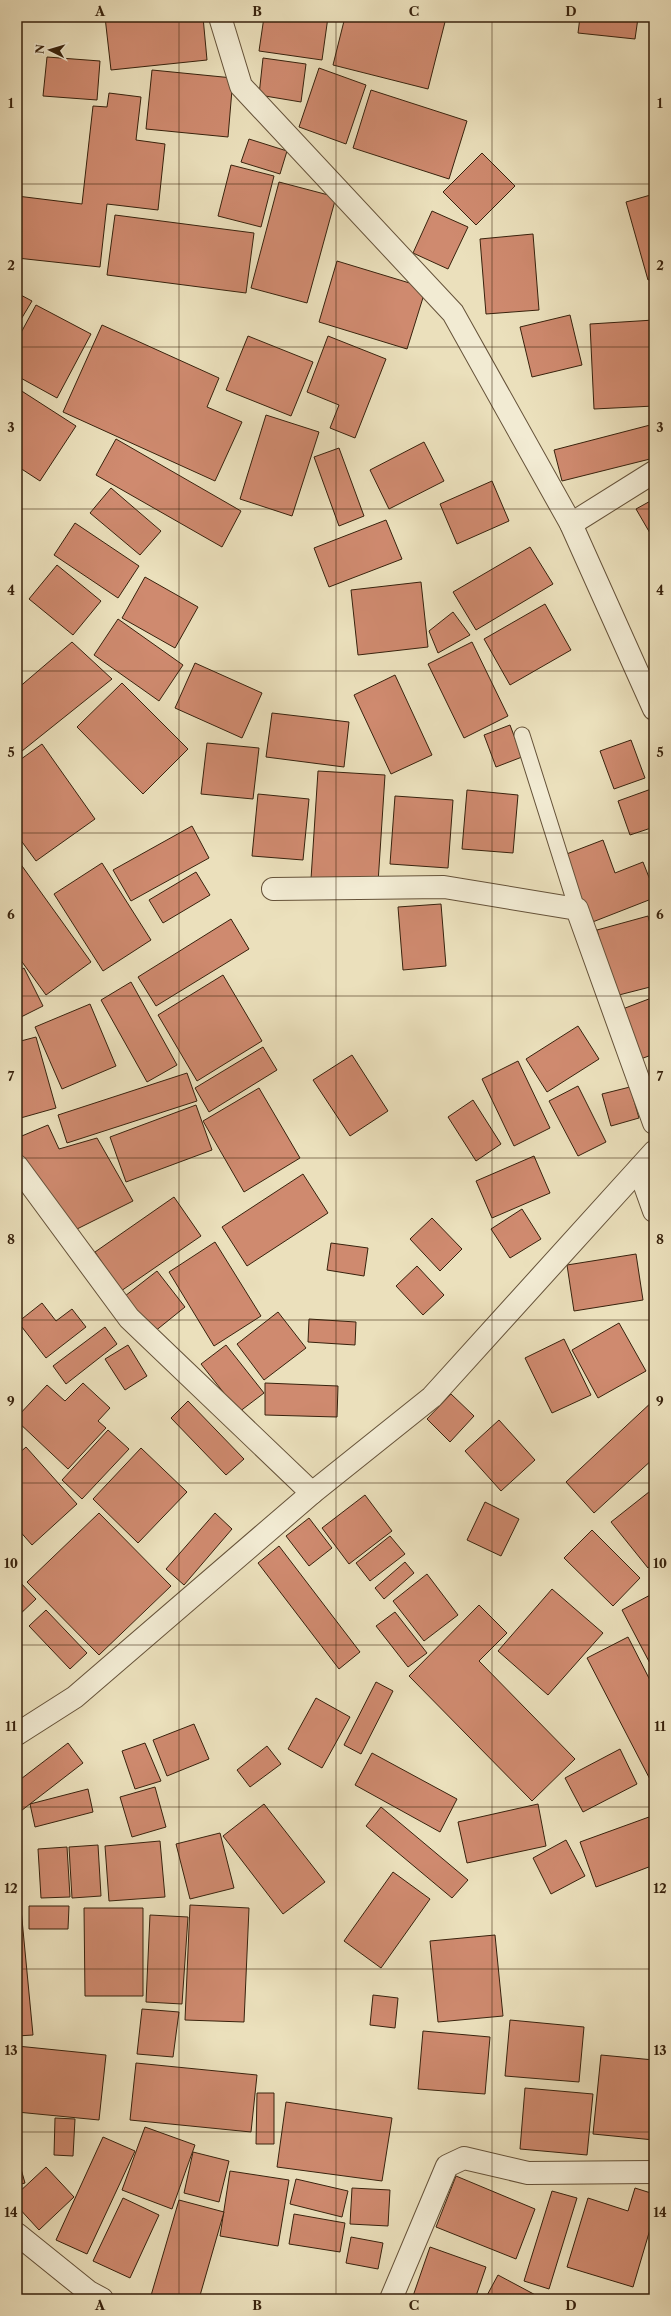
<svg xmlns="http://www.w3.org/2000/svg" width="671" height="2316" viewBox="0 0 671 2316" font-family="'Libre Caslon Text',serif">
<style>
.building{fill:#cf8a6f;stroke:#38220d}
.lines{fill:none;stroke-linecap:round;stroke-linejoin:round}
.lane-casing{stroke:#655239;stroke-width:17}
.street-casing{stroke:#655239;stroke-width:24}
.lane{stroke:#f2ebd3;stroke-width:15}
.street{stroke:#f2ebd3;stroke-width:22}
.grid{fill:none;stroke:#38220d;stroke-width:1;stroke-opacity:0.55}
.neatline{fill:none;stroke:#38220d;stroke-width:1.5}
.grid-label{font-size:13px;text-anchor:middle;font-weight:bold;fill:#38220d}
</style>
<rect width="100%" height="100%" fill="#ebe0bc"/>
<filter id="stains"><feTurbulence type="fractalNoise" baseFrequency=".005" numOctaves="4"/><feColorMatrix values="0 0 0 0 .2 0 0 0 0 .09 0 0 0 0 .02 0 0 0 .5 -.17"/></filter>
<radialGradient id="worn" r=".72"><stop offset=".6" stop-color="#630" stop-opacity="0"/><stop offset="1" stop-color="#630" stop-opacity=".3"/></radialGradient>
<!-- building -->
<g class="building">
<polygon points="105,17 203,17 207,60 111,70"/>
<polygon points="264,17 328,17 322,60 259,51"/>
<polygon points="345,17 446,18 428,89 333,65"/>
<polygon points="580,17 638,18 635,39 578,33"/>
<polygon points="47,57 100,61 97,100 43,96"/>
<polygon points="263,58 306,64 301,102 259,95"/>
<polygon points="319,68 366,85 346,144 299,127"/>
<polygon points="152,70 233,78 228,137 146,129"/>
<polygon points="371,90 467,121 449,179 353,148"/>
<polygon points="109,93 141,97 136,140 165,144 158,210 107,204 100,267 17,258 17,196 82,204 93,106 107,107"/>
<polygon points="249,139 287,151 280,174 241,162"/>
<polygon points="482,153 515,186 476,225 443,192"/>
<polygon points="231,165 274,176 261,227 218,216"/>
<polygon points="279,182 336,197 307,303 251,288"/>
<polygon points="654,194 654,278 648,280 626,202"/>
<polygon points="432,211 468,227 448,269 413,253"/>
<polygon points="115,215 254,233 246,293 107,275"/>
<polygon points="533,234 539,310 486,314 480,239"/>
<polygon points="337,261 426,288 407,349 319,322"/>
<polygon points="17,293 32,301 17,326"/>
<polygon points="36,305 91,334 57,398 17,376 17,340"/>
<polygon points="570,315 582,365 532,377 520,327"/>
<polygon points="654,320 654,406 594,409 590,324"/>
<polygon points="102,325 219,378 207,407 242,422 215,481 63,412"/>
<polygon points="248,336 313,362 291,416 226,390"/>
<polygon points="328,336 386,359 355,438 330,428 339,405 307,392"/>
<polygon points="17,388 76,426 40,481 17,466"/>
<polygon points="266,415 319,432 292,516 240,499"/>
<polygon points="654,424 654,458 562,481 554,450"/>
<polygon points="116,439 241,511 222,547 96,475"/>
<polygon points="424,442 444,481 389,509 370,470"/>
<polygon points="339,448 364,516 339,526 314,457"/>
<polygon points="492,481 509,521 457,544 440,504"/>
<polygon points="111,488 161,531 140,555 90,513"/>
<polygon points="654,499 654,540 636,509"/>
<polygon points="386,520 402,559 329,587 314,548"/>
<polygon points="75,523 139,566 118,598 54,555"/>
<polygon points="530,547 553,584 476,630 453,592"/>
<polygon points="57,565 101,601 73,635 29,599"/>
<polygon points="145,577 198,607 175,648 122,618"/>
<polygon points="421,582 428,647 358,655 351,590"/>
<polygon points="545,604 571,650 510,685 484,639"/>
<polygon points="453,612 470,635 438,653 429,631"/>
<polygon points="118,619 183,665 159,701 94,655"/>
<polygon points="72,642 112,679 17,755 17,689"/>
<polygon points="472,642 508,716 464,738 428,664"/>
<polygon points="195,663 262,693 242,738 175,708"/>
<polygon points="395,675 432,755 391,774 354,695"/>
<polygon points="122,683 188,749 143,794 77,727"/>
<polygon points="272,713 349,722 344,767 266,757"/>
<polygon points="510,725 522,757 496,767 484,735"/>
<polygon points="631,740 645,778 614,789 600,751"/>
<polygon points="207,743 259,748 253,799 201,794"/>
<polygon points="42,744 95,819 36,861 17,835 17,762"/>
<polygon points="318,771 385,775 378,883 311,879"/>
<polygon points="654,788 654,827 630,835 618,801"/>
<polygon points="467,790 518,795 513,853 462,849"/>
<polygon points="258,794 309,799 303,860 252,856"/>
<polygon points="395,796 453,800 448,868 390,864"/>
<polygon points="192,826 209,858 131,901 113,870"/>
<polygon points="603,840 615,873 643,862 654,890 654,898 590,923 564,855"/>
<polygon points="17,859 91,962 46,995 17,955"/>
<polygon points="102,863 151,940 103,971 54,894"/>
<polygon points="196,872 210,895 163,923 149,900"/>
<polygon points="441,904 446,966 403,970 398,907"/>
<polygon points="648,916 654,939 654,986 615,996 597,930"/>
<polygon points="231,919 249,949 156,1006 138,977"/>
<polygon points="24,968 43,1006 17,1019 17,972"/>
<polygon points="223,975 262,1041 197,1081 158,1015"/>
<polygon points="131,982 177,1065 147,1082 101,1000"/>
<polygon points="654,997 654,1054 638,1060 620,1010"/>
<polygon points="90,1004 116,1066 62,1089 35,1027"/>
<polygon points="578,1026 599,1059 547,1092 526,1059"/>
<polygon points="36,1037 56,1108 17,1119 17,1042"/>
<polygon points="263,1047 277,1070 209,1112 195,1088"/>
<polygon points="352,1055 388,1111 350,1136 313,1080"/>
<polygon points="518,1061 550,1128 514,1146 482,1079"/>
<polygon points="187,1073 197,1101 67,1143 58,1115"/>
<polygon points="578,1086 606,1142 578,1156 549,1101"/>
<polygon points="630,1087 639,1118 611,1126 602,1094"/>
<polygon points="259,1088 300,1158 244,1192 203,1121"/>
<polygon points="473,1100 501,1144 476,1161 448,1117"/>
<polygon points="196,1105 212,1150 126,1182 110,1137"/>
<polygon points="48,1125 59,1149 97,1138 133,1201 73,1231 17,1154 17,1138"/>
<polygon points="534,1156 550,1193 492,1218 476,1181"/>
<polygon points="303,1174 328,1213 247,1266 222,1227"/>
<polygon points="174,1197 201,1236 121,1291 95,1252"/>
<polygon points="522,1209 541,1239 510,1258 491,1229"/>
<polygon points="432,1218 462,1249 440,1271 410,1239"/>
<polygon points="215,1242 261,1316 214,1346 169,1272"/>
<polygon points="331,1243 368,1248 364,1276 327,1270"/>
<polygon points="636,1254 643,1300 574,1311 567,1265"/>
<polygon points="417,1266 444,1295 423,1315 396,1286"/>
<polygon points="157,1271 185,1307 154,1332 125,1296"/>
<polygon points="42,1303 56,1321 72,1309 86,1327 46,1358 18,1322"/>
<polygon points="278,1312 306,1348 264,1380 237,1344"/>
<polygon points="309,1319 356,1322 355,1345 308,1342"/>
<polygon points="619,1323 646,1371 598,1398 572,1350"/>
<polygon points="105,1327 117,1344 66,1384 53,1366"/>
<polygon points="564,1339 591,1395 552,1413 525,1358"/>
<polygon points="128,1345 147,1376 125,1390 105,1359"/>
<polygon points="226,1345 264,1393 239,1412 201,1364"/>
<polygon points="83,1383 110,1408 98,1421 106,1428 68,1469 17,1421 17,1417 47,1385 65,1401"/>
<polygon points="265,1383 338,1386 337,1417 265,1415"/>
<polygon points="451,1394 474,1416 450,1442 427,1419"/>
<polygon points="654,1400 654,1458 594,1513 566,1482"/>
<polygon points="188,1401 244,1459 226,1475 171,1418"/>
<polygon points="499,1420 535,1460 501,1491 465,1451"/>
<polygon points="108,1430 129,1449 82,1499 62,1480"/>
<polygon points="26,1447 77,1504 32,1545 17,1528 17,1455"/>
<polygon points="141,1448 187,1492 138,1543 93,1499"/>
<polygon points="654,1488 654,1564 648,1568 611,1522"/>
<polygon points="365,1495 392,1531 349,1564 322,1528"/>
<polygon points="485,1502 519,1519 501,1556 467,1540"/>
<polygon points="99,1513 171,1586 99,1655 27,1582"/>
<polygon points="215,1513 232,1529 184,1585 166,1569"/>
<polygon points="309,1518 332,1548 309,1566 286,1536"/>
<polygon points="592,1530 640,1578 613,1606 564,1558"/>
<polygon points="390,1536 405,1554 370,1581 356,1563"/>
<polygon points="279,1546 360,1652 339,1669 258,1563"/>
<polygon points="405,1562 414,1573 384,1599 375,1588"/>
<polygon points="427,1574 458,1615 424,1641 393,1601"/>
<polygon points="17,1579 36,1599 17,1617"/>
<polygon points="552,1589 603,1633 548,1695 498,1651"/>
<polygon points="654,1593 654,1671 622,1610"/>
<polygon points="479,1605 507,1633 479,1661 575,1759 532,1801 409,1676"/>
<polygon points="46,1610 87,1653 70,1669 29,1626"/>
<polygon points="395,1612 427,1653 408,1667 376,1626"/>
<polygon points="628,1637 654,1688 654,1787 587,1658"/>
<polygon points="376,1682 393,1691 361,1754 344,1745"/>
<polygon points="316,1698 350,1717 322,1768 288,1749"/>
<polygon points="194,1724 209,1759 167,1776 153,1740"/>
<polygon points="68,1743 83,1763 17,1814 17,1782"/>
<polygon points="145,1743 161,1781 135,1789 122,1751"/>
<polygon points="267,1746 281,1764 250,1787 237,1770"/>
<polygon points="620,1749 637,1784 583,1812 565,1778"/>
<polygon points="372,1753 457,1799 440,1832 355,1785"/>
<polygon points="155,1787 166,1827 132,1837 120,1797"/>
<polygon points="88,1789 93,1812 35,1827 30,1804"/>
<polygon points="264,1804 325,1882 283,1914 223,1836"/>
<polygon points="538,1804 546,1846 467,1863 458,1822"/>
<polygon points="381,1807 468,1880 452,1898 366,1826"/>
<polygon points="649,1817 654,1833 654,1865 596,1887 580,1842"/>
<polygon points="220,1833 234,1888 190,1899 176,1844"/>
<polygon points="566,1840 585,1876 551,1894 533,1858"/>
<polygon points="160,1841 165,1897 109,1901 105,1846"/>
<polygon points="98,1845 101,1896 72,1898 69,1847"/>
<polygon points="67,1847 70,1897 41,1898 38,1849"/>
<polygon points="393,1872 430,1899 381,1968 344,1941"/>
<polygon points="190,1905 249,1908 244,2022 185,2020"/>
<polygon points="29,1906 69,1906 68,1929 29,1929"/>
<polygon points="84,1908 143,1908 143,1996 85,1996"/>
<polygon points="17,1909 21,1909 33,2035 17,2036"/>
<polygon points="150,1915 188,1917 182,2004 146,2002"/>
<polygon points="495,1935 503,2016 438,2022 430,1941"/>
<polygon points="373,1995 398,1998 395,2028 370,2025"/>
<polygon points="142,2009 179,2012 173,2057 137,2054"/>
<polygon points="510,2020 584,2027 579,2082 505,2076"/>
<polygon points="423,2031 490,2037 485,2094 418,2089"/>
<polygon points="17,2046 106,2055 99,2120 17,2112"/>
<polygon points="601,2055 654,2060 654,2140 593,2134"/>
<polygon points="136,2063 257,2075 251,2132 130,2120"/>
<polygon points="525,2088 593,2094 587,2155 520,2149"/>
<polygon points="257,2093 274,2093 274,2144 256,2144"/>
<polygon points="286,2102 392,2118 382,2181 277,2167"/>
<polygon points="55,2118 75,2119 73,2156 54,2155"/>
<polygon points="145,2127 195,2145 172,2209 122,2190"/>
<polygon points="103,2137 135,2151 87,2254 56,2240"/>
<polygon points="193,2152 229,2161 219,2202 184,2193"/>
<polygon points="17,2155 25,2183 17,2185"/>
<polygon points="46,2167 74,2197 39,2230 17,2206 17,2194"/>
<polygon points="230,2171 289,2180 278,2246 220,2236"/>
<polygon points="456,2176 535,2209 516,2259 436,2227"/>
<polygon points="296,2179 348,2191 342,2217 290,2204"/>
<polygon points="352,2188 390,2190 388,2226 350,2224"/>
<polygon points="635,2188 654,2194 654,2216 633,2287 567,2267 588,2198 628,2211"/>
<polygon points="552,2191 577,2198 549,2289 524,2281"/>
<polygon points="123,2198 159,2215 130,2278 93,2261"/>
<polygon points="179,2200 224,2212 199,2299 150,2299"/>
<polygon points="294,2214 345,2223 340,2252 289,2244"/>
<polygon points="351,2237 383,2243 378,2269 346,2263"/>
<polygon points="430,2247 486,2267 475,2299 412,2299"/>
<polygon points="498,2275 543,2299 485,2299"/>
</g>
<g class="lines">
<!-- lane casing -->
<g class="lane-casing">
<polyline id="lane" points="522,735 577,909"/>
</g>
<!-- street casing -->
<g class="street-casing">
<g id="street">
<polyline points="220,17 241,86 453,313 571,524 654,709"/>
<polyline points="571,524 654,472"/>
<polyline points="273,889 444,887 577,909 654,1123"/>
<polyline points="17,1166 129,1318 312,1493"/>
<polyline points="639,1169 654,1211"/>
<polyline points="17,1734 75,1697 312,1493 432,1397 654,1152"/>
<polyline points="17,2234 89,2292 102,2299"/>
<polyline points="391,2299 447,2166 464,2158 528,2173 654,2172"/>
</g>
</g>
<!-- lane -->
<use href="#lane" class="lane"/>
<!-- street -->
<use href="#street" class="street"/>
</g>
<!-- grid -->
<path class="grid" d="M 179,17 L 179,2299M 336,17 L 336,2299M 492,17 L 492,2299M 17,184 L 654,184M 17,347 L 654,347M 17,509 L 654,509M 17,671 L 654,671M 17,833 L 654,833M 17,996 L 654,996M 17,1158 L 654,1158M 17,1320 L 654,1320M 17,1483 L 654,1483M 17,1645 L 654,1645M 17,1807 L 654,1807M 17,1969 L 654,1969M 17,2132 L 654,2132"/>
<!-- margin -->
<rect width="671" height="2316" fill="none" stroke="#ebe0bc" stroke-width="44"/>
<!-- north arrow -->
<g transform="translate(50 50) rotate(275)" stroke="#f2ebd3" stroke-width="3" paint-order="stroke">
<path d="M0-3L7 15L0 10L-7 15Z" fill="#38220d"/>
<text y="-6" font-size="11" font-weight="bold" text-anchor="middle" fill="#38220d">N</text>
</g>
<rect x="22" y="22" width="627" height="2272" class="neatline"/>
<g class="grid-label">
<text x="100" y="16">A</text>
<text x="257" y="16">B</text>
<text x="414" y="16">C</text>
<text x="571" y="16">D</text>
<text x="11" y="108">1</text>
<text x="660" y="108">1</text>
<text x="11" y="270">2</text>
<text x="660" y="270">2</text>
<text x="11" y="432">3</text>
<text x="660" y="432">3</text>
<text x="11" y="595">4</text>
<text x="660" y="595">4</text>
<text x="11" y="757">5</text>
<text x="660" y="757">5</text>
<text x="11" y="919">6</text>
<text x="660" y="919">6</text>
<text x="11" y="1081">7</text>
<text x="660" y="1081">7</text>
<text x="11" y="1244">8</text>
<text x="660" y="1244">8</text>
<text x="11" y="1406">9</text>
<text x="660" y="1406">9</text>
<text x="11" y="1568">10</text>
<text x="660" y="1568">10</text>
<text x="11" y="1731">11</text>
<text x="660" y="1731">11</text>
<text x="11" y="1893">12</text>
<text x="660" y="1893">12</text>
<text x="11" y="2055">13</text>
<text x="660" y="2055">13</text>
<text x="11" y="2217">14</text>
<text x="660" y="2217">14</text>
<text x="100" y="2310">A</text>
<text x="257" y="2310">B</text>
<text x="414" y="2310">C</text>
<text x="571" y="2310">D</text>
</g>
<rect width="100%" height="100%" filter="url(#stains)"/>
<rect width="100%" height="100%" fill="url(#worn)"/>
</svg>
